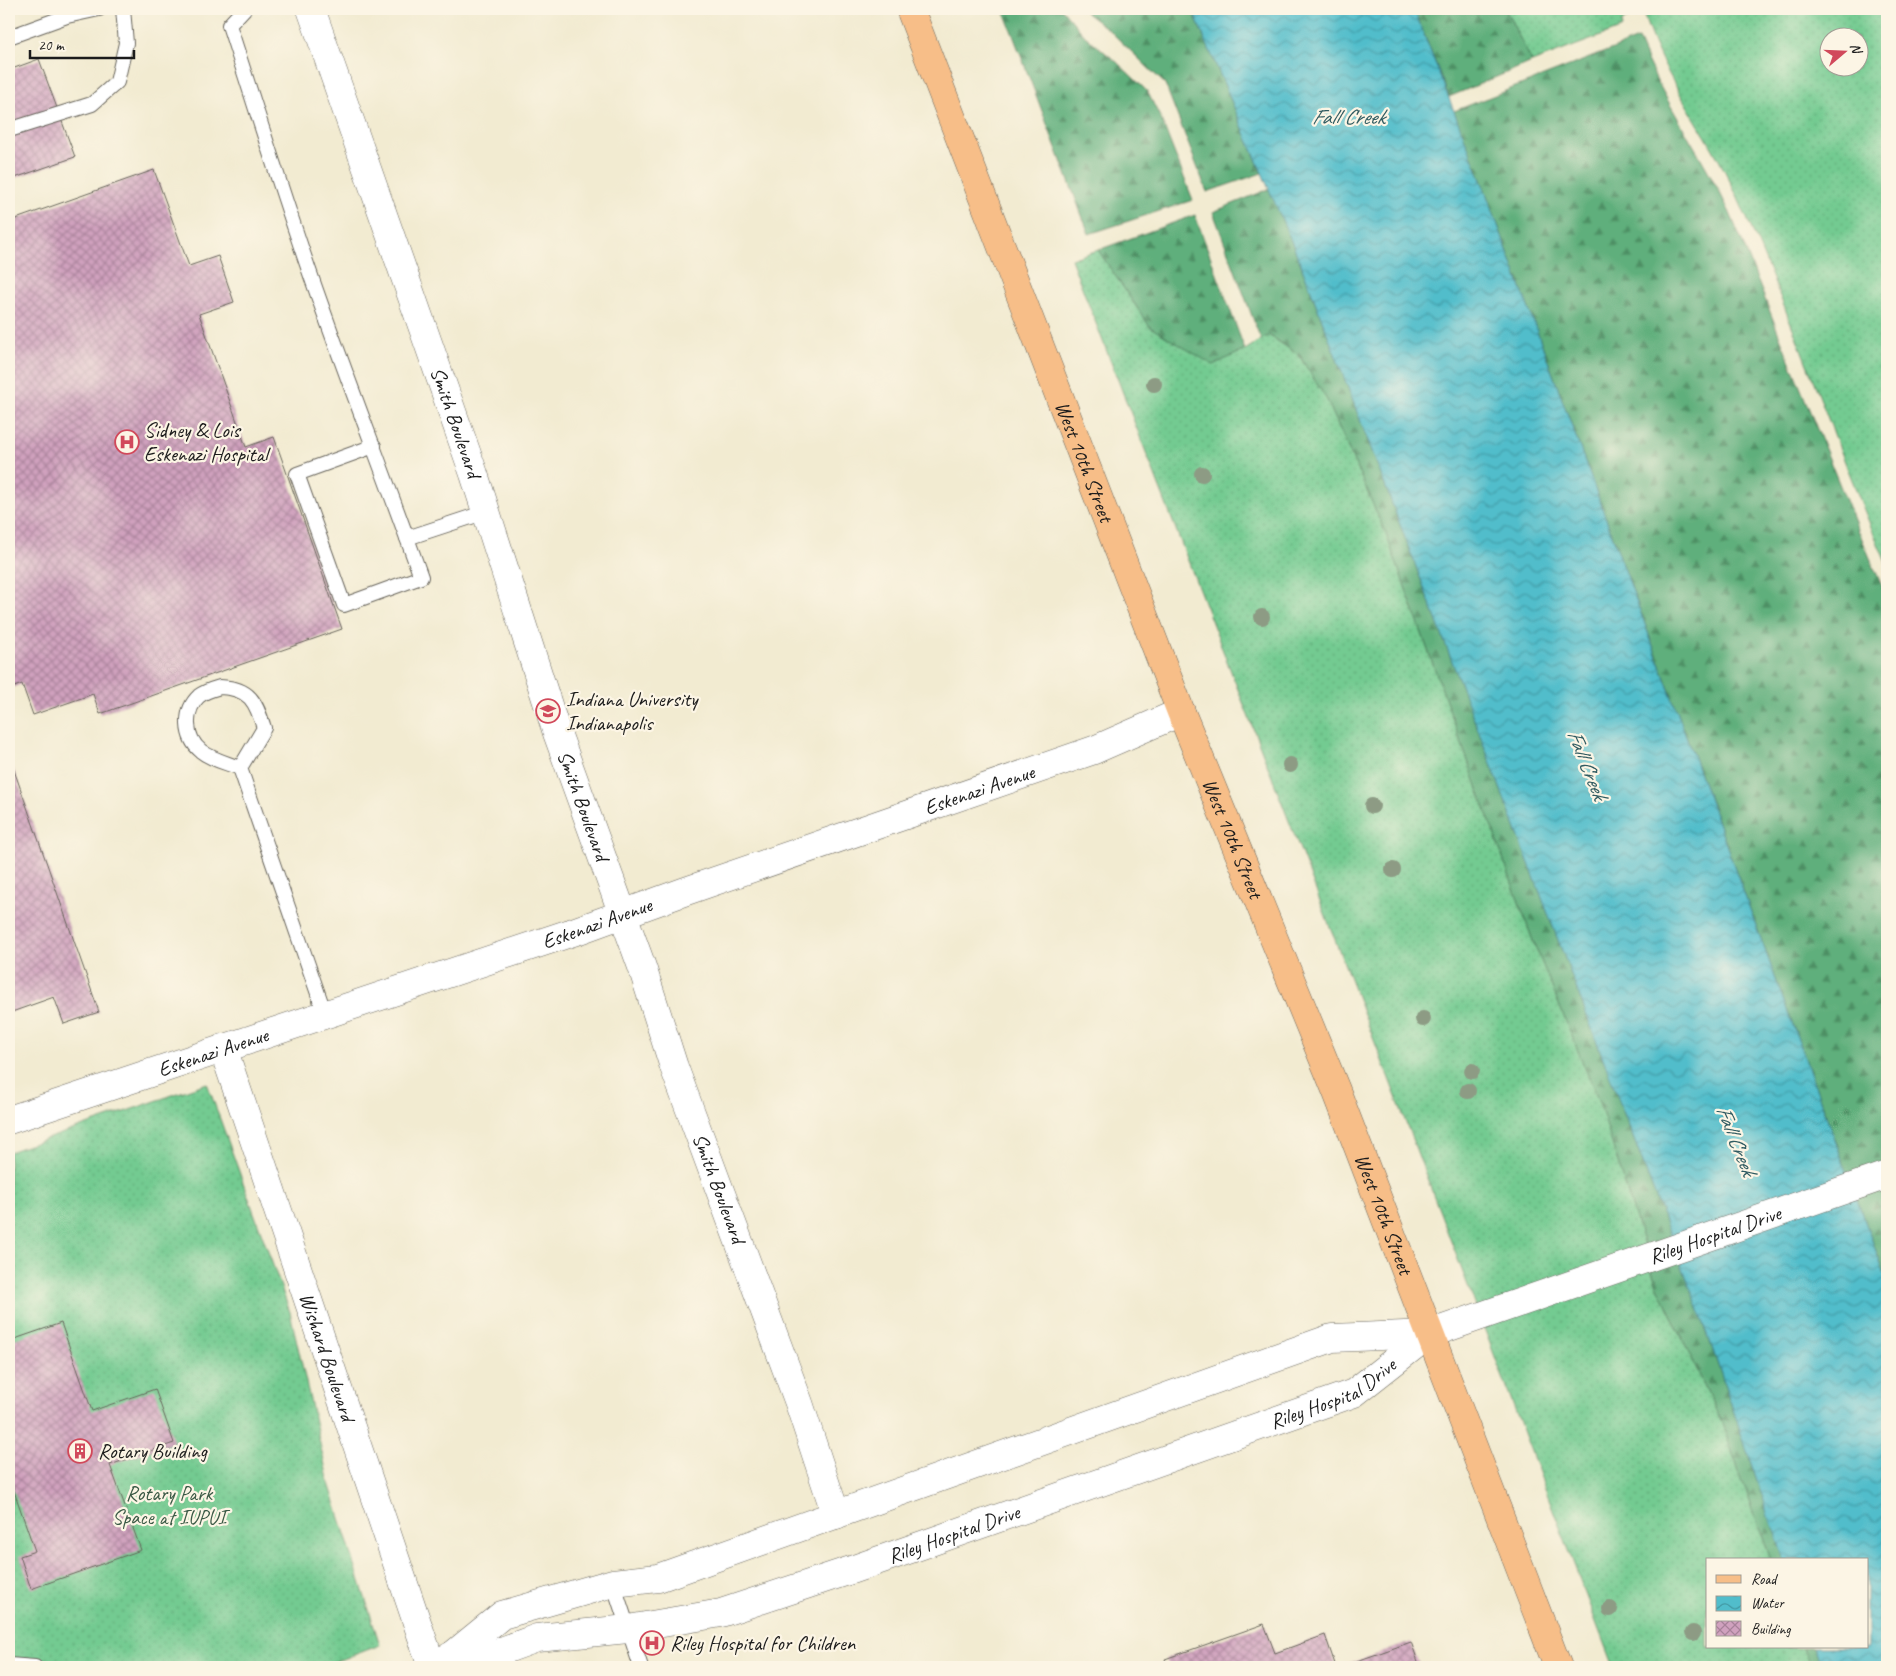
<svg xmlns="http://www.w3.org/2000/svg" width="1896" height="1676" viewBox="0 0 1896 1676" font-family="Caveat,sans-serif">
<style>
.grass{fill:url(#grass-dots);stroke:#487456;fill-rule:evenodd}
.forest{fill:url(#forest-firs);stroke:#3d664c}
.water{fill:url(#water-waves);stroke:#366c74}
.building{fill:url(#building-cross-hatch)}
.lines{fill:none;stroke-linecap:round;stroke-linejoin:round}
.service-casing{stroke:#67645b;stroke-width:16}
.minor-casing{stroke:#67645b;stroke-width:29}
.primary-casing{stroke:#67645b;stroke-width:29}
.service{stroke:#fff;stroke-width:14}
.minor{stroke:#fff;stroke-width:28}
.primary{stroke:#f7be88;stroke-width:28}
.tree{fill:#8d9b84}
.labels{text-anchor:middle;stroke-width:4.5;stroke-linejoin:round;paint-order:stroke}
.street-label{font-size:21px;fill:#1c1c1c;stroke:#fcf5e5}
.poi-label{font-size:21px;fill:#1c1c1c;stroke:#fcf5e5;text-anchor:start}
.park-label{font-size:21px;fill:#3a5945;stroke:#fcf5e5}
.water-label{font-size:22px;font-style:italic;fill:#315c62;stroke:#fcf5e5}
</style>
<defs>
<pattern id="grass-dots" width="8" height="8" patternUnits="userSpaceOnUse" patternTransform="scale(1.25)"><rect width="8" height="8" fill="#73cb91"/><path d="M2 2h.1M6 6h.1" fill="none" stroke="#63ae7c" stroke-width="1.8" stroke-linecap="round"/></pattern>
<pattern id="forest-firs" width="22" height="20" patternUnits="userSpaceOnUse" patternTransform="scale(1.25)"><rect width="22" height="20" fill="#5eaf7b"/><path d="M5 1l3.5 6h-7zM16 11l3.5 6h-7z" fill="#4d8e64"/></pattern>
<pattern id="water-waves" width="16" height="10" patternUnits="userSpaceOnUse" patternTransform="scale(1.25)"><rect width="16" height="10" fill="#51bdcb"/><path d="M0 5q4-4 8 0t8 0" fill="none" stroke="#4299a4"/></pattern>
<pattern id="building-cross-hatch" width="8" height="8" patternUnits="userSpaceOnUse" patternTransform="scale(1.25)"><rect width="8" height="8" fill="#d0a1be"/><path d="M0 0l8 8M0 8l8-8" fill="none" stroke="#a8829a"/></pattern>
</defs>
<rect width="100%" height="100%" fill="#fcf5e5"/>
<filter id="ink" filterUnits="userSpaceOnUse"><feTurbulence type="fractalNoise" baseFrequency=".02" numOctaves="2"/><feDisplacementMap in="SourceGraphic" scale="10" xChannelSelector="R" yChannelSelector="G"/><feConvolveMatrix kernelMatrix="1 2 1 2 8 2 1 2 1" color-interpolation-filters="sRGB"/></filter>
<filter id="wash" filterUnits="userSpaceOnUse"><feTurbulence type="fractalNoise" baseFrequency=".0096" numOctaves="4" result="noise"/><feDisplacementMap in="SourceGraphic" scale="20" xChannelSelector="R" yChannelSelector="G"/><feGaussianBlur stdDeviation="1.12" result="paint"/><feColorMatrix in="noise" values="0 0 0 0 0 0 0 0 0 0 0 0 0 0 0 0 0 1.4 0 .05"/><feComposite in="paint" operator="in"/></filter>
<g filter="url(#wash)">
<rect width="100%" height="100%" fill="#f2ebd1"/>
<!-- grass -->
<g class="grass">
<polygon points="1505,9 1632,9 1633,14 1621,23 1622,28 1532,62"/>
<path d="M 1642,9 L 1887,9 L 1887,565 C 1834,442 1792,315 1736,194 C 1708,131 1661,77 1642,9 ZM 1828,38 L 1858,38 L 1858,68 L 1828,68 Z"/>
<polygon points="1098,250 1150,327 1213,364 1245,350 1268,335 1299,355 1327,400 1386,534 1533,941 1599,1102 1655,1280 1721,1421 1771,1560 1707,1560 1707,1647 1803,1647 1810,1667 1613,1667 1398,1102 1071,259"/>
<polygon points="207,1083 290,1312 329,1483 380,1645 322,1667 9,1667 9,1152"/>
</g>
<!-- forest -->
<g class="forest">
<polygon points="1003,9 1062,9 1085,36 1118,63 1147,91 1161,119 1193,200 1089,234"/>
<polygon points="1083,9 1192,9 1262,173 1207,192 1165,84 1108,29 1085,12"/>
<polygon points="1414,9 1505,9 1532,62 1449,97"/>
<path d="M 1638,39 C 1662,100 1702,153 1730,213 C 1747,252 1762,292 1778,332 C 1814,421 1849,510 1887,598 L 1887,1281 L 1485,190 L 1454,111 Z"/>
<polygon points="1269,189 1300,262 1703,1321 1784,1560 1771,1560 1721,1421 1655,1280 1599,1102 1533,941 1386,534 1327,400 1299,355 1269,335 1261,340 1213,212"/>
<polygon points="1195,215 1245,350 1213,365 1150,327 1098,250"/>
<polygon points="1803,1647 1813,1647 1821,1667 1810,1667"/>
</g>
<!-- water -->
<polygon class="water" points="1192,9 1414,9 1485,190 1887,1281 1887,1667 1821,1667 1813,1647 1867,1647 1867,1560 1784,1560 1703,1321 1300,262"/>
<g id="blocks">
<!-- building -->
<g class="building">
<polygon points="39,59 75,157 9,180 9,70"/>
<polygon points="154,170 189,266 218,256 234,302 199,314 246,447 274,437 342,629 100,714 93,694 33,715 22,684 9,689 9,210 13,220"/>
<polygon points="9,756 99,1012 64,1024 54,997 9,1013"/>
<polygon points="61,1323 92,1411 155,1389 174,1443 110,1465 141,1550 31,1589 20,1556 35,1551 9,1477 9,1341"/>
<polygon points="1264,1624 1275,1653 1325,1635 1336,1667 1168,1667 1165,1659"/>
<polygon points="1411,1642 1420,1667 1340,1667"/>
</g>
</g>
</g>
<g filter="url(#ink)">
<use href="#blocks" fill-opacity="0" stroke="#67645b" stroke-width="1"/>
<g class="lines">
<!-- service casing -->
<g class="service-casing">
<g id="service">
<path d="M 244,9 L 229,25 C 252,96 274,167 298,238 C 336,352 381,464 421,577 L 344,605 L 297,474 L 374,446"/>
<polyline points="9,37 67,16 99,9"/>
<polyline points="9,130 92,104 117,82 126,43 123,9"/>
<polyline points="407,538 486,512"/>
<path d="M 220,687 C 250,688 256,702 264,728 L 240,768 C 227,763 212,760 201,751 C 185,738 183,711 199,696 C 205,691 213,689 220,687 Z"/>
<polyline points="240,768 325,1014"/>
<polyline points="613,1583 641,1667"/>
<polyline points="9,1665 35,1667"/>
</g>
</g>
<!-- minor casing -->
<g class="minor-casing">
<g id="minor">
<path id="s1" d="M 311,9 L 474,474 L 557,733 L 642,967 L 674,1067 L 799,1403 L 836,1515"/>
<path id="s2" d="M 223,1048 L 432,1667"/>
<path id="s3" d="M 9,1120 L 576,931 L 686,891 L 1094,750 L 1181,712"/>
<path id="s4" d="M 453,1655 L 485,1657 L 537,1638 L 628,1629 L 721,1613 L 854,1569 L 1354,1393 L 1429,1334"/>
<path id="s5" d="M 430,1667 L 453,1655 L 502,1615 L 613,1583 L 658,1578 L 1332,1338 L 1429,1334 L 1887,1175"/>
</g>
</g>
<!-- primary casing -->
<g class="primary-casing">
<g id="primary">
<path id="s6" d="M 910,9 L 1181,712 L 1336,1090 L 1558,1667"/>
</g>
</g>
<!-- service -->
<use href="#service" class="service"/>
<!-- minor -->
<use href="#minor" class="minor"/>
<!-- primary -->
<use href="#primary" class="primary"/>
</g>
<!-- trees -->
<g class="tree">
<circle cx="1154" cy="384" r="8"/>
<circle cx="1202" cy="474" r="8"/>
<circle cx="1262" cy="617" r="8"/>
<circle cx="1290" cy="765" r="8"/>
<circle cx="1372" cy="806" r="8"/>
<circle cx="1393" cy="870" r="8"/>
<circle cx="1423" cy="1019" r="8"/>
<circle cx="1472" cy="1071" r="8"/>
<circle cx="1468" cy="1091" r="8"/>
<circle cx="1610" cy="1609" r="8"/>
<circle cx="1693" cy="1633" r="8"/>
</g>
</g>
<!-- icons -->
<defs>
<g id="hospital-ring" transform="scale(1.25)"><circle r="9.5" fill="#fcf5e5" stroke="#d1495b" stroke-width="1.5"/><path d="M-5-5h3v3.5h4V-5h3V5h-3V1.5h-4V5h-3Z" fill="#d1495b"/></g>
<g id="university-ring" transform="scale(1.25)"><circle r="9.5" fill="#fcf5e5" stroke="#d1495b" stroke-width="1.5"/><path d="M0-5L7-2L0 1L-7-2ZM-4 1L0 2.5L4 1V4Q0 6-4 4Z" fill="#d1495b"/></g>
<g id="building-ring" transform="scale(1.25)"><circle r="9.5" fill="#fcf5e5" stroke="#d1495b" stroke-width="1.5"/><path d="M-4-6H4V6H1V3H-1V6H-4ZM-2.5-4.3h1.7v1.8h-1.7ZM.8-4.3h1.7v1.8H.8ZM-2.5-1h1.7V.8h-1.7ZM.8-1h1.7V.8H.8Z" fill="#d1495b"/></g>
</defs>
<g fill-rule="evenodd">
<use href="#hospital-ring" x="127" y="442"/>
<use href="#university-ring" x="548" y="711"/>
<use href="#building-ring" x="80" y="1451"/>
<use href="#hospital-ring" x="652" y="1643"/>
</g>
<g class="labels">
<!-- street labels -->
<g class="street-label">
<text dy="7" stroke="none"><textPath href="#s1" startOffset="438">Smith Boulevard</textPath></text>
<text dy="7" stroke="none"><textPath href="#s6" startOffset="485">West 10th Street</textPath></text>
<text dy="7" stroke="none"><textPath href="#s3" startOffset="1025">Eskenazi Avenue</textPath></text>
<text dy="7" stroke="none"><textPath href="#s1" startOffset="842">Smith Boulevard</textPath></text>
<text dy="7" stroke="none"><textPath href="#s6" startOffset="890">West 10th Street</textPath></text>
<text dy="7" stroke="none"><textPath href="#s3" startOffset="620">Eskenazi Avenue</textPath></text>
<text dy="7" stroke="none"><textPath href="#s3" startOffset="215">Eskenazi Avenue</textPath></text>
<text dy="7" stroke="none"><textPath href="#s1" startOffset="1248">Smith Boulevard</textPath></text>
<text dy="7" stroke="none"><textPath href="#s6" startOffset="1295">West 10th Street</textPath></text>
<text dy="7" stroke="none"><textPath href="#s5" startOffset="1365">Riley Hospital Drive</textPath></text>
<text dy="7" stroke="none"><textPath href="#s2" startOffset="326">Wishard Boulevard</textPath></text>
<text dy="7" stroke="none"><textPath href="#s4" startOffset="924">Riley Hospital Drive</textPath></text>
<text dy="7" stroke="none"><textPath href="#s4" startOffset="519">Riley Hospital Drive</textPath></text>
</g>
<!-- poi labels -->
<g class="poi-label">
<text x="144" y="437">Sidney &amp; Lois<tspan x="144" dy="24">Eskenazi Hospital</tspan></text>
<text x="566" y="706">Indiana University<tspan x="566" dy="24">Indianapolis</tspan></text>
<text x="98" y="1458">Rotary Building</text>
<text x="670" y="1650">Riley Hospital for Children</text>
</g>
<!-- park labels -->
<g class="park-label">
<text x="169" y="1500">Rotary Park<tspan x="169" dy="24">Space at IUPUI</tspan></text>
</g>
<!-- water labels -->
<g class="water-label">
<text x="1348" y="124">Fall Creek</text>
<text transform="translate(1588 764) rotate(68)" y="8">Fall Creek</text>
<text transform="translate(1737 1140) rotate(68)" y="8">Fall Creek</text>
</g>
</g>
<!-- margin -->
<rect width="1896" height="1676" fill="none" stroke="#fcf5e5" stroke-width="30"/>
<!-- legend -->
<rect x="1706" y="1558" width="162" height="90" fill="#fcf5e5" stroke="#a29e95"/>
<rect x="1716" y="1575" width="25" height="8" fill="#f7be88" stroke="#a29e95"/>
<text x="1751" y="1584" font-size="15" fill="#1c1c1c">Road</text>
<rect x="1716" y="1596" width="25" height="15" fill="url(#water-waves)" stroke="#a29e95"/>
<text x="1751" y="1608" font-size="15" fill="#1c1c1c">Water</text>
<rect x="1716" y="1621" width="25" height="15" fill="url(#building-cross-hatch)" stroke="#a29e95"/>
<text x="1751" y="1634" font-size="15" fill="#1c1c1c">Building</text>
<!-- north arrow -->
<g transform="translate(1844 52) rotate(71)"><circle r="24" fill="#fcf5e5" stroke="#a29e95"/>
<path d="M0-4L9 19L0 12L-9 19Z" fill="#d1495b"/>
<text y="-8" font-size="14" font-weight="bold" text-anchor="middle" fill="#1c1c1c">N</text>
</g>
<!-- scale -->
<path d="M30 50v8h104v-8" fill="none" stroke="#1c1c1c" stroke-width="2.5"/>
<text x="38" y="50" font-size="15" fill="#1c1c1c" stroke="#fcf5e5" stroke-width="4" paint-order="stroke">20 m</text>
</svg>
